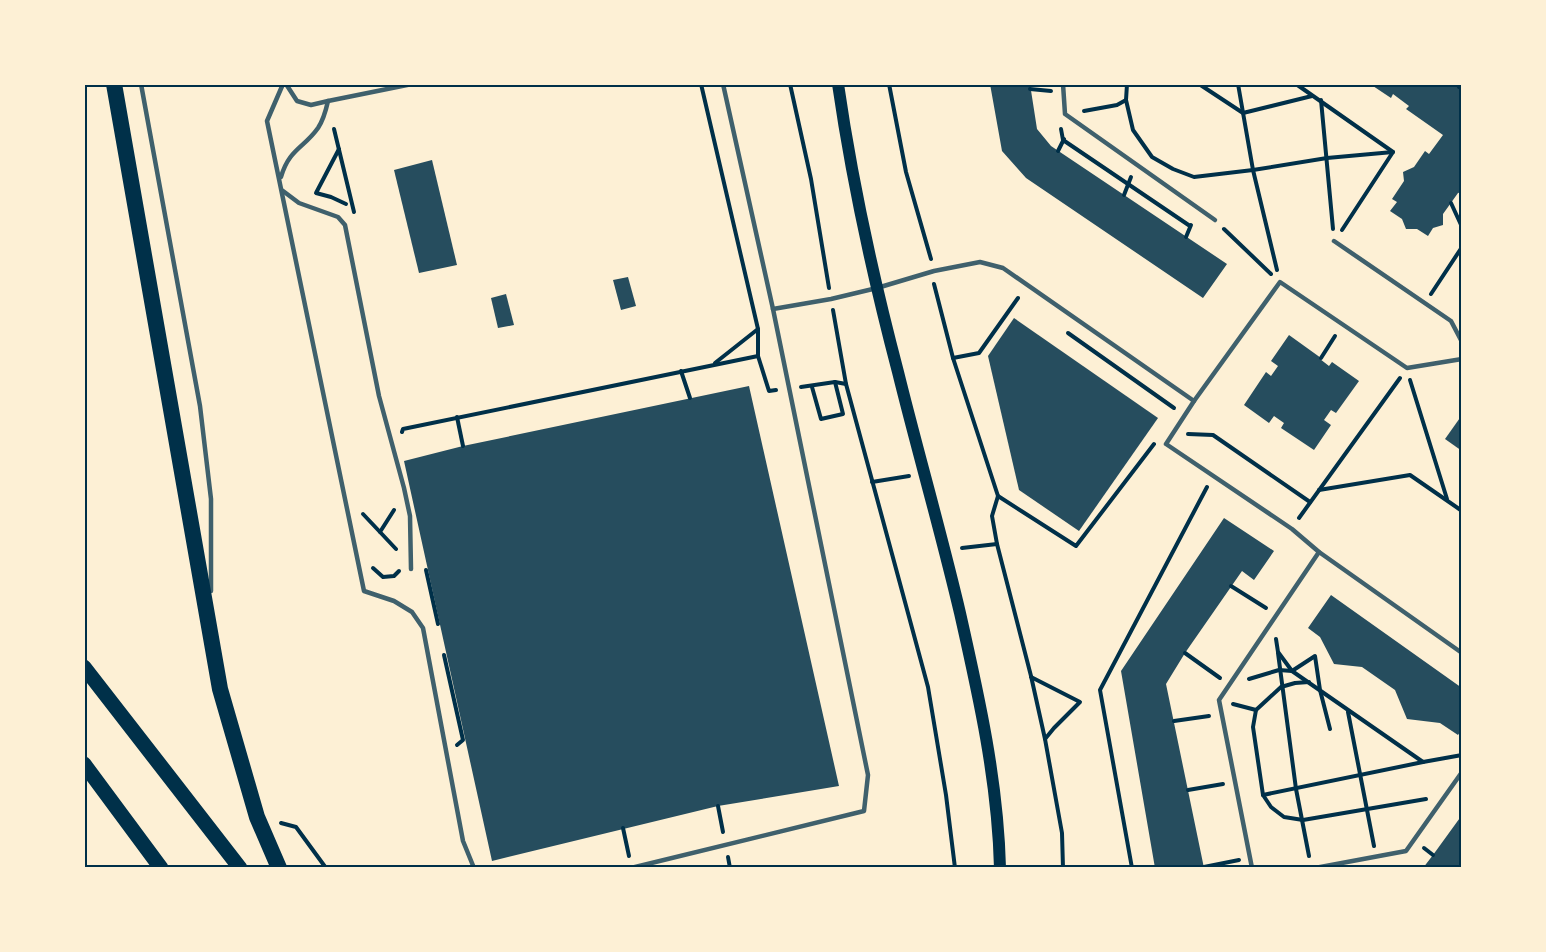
<svg xmlns="http://www.w3.org/2000/svg" width="1546" height="952" viewBox="0 0 1546 952" font-family="Montserrat,sans-serif">
<style>
.building{fill:#264d5e}
.lines{fill:none;stroke-linecap:round;stroke-linejoin:round}
.path{stroke:#003049;stroke-width:4}
.service{stroke:#3f606c;stroke-width:4.5}
.secondary{stroke:#003049;stroke-width:12}
.primary{stroke:#003049;stroke-width:15}
.trunk{stroke:#003049;stroke-width:16}
.neatline{fill:none;stroke:#003049;stroke-width:2}
</style>
<rect width="100%" height="100%" fill="#fdf0d5"/>
<!-- building -->
<g class="building">
<polygon points="990,84 1030,84 1037,129 1051,146 1227,264 1203,298 1026,178 1002,151"/>
<polygon points="1361,84 1456,84 1462,89 1462,192 1458,193 1443,214 1443,225 1433,228 1428,236 1417,229 1406,229 1402,219 1390,211 1397,202 1392,199 1404,181 1403,172 1414,167 1425,151 1429,154 1443,135 1406,109 1409,106 1393,94 1391,98 1373,86 1362,87"/>
<polygon points="432,160 457,265 419,273 394,170"/>
<polygon points="628,277 636,306 621,310 613,280"/>
<polygon points="506,294 514,325 498,328 491,298"/>
<polygon points="1014,318 1158,418 1079,531 1019,490 988,356"/>
<polygon points="1289,335 1321,358 1320,359 1329,366 1332,362 1359,381 1336,413 1331,410 1324,420 1331,425 1314,450 1281,428 1284,423 1274,416 1269,423 1244,405 1266,372 1271,376 1278,366 1271,361"/>
<polygon points="749,386 839,786 718,806 492,861 404,461 463,446"/>
<polygon points="1462,415 1462,451 1445,439"/>
<polygon points="1224,518 1274,551 1254,580 1242,571 1185,653 1166,684 1204,868 1155,868 1121,671"/>
<polygon points="1331,595 1462,688 1462,729 1458,735 1440,723 1407,719 1395,690 1362,667 1334,664 1320,637 1308,628"/>
<polygon points="1462,815 1462,868 1423,868 1433,855"/>
</g>
<g class="lines">
<!-- path -->
<g class="path">
<polyline points="701,84 758,329 758,356 769,391 776,390"/>
<polyline points="790,84 811,179 829,288"/>
<polyline points="889,84 906,172 931,259"/>
<polyline points="1127,84 1126,100 1133,130 1152,157 1173,169 1194,177 1253,170 1327,158 1393,152"/>
<polyline points="1199,84 1243,113 1312,96"/>
<polyline points="1238,84 1253,170 1277,270"/>
<polyline points="1296,84 1393,152 1342,230"/>
<polyline points="1459,87 1462,84"/>
<polyline points="1030,89 1051,91"/>
<polyline points="1321,100 1333,229"/>
<polyline points="1084,111 1117,105 1126,100"/>
<polyline points="334,129 354,212"/>
<polyline points="1061,129 1063,140 1190,226"/>
<polyline points="339,149 316,193 331,197 346,204"/>
<polyline points="1058,151 1064,139"/>
<polyline points="1124,195 1131,177"/>
<polyline points="1451,203 1462,227"/>
<polyline points="1224,229 1271,274"/>
<polyline points="1186,237 1191,225"/>
<polyline points="934,284 953,358 998,496 992,516 997,544 1031,676 1045,739 1062,833 1063,868"/>
<polyline points="1431,294 1462,247"/>
<polyline points="833,310 846,384 928,687 946,795 955,868"/>
<polyline points="1068,333 1174,408"/>
<polyline points="953,358 979,353 1018,298"/>
<polyline points="1321,358 1335,336"/>
<polyline points="715,363 758,329"/>
<polyline points="681,371 690,398"/>
<polyline points="1410,380 1447,499"/>
<polyline points="801,387 835,382 846,384"/>
<polyline points="812,387 821,419 843,414 835,382"/>
<polyline points="457,417 463,446"/>
<polyline points="402,432 403,429 758,356"/>
<polyline points="1188,434 1213,435 1310,502"/>
<polyline points="872,482 909,476"/>
<polyline points="1319,490 1410,475 1462,511"/>
<polyline points="998,496 1076,546 1154,444"/>
<polyline points="394,510 380,532 396,549"/>
<polyline points="363,514 380,532"/>
<polyline points="1299,518 1400,378"/>
<polyline points="962,548 997,544"/>
<polyline points="373,568 383,577 394,576 399,571"/>
<polyline points="426,570 438,624"/>
<polyline points="1231,586 1266,608"/>
<polyline points="1276,639 1278,652 1292,671 1423,762 1462,755"/>
<polyline points="1185,653 1220,678"/>
<polyline points="1278,653 1296,789 1309,856"/>
<polyline points="444,655 463,740 457,745"/>
<polyline points="1031,677 1080,702 1054,728 1045,739"/>
<polyline points="1249,679 1279,670 1292,671 1315,656 1320,690 1330,729"/>
<polyline points="1309,682 1295,683 1281,687 1256,710 1253,727 1263,795 1271,807 1284,817 1303,820 1426,799"/>
<polyline points="1233,704 1256,710"/>
<polyline points="1348,712 1374,846"/>
<polyline points="1174,721 1209,716"/>
<polyline points="1188,790 1223,784"/>
<polyline points="1263,795 1423,762"/>
<polyline points="718,806 723,832"/>
<polyline points="281,823 296,827 326,868"/>
<polyline points="623,828 629,856"/>
<polyline points="1424,848 1433,855"/>
<polyline points="728,857 730,868"/>
<polyline points="1204,867 1239,860"/>
<polyline points="1132,868 1100,690 1207,487"/>
</g>
<!-- service -->
<g class="service">
<polyline points="141,84 200,406 211,499 211,591"/>
<polyline points="283,84 267,121 364,591 394,601 412,612 423,628 463,841 474,868"/>
<polyline points="286,84 297,101 311,105 328,101 412,84"/>
<polyline points="1063,84 1065,114 1215,220"/>
<path d="M 281,177 C 289,149 304,148 318,128 C 324,119 326,110 328,101"/>
<polyline points="283,191 299,203 338,217 345,225 379,396 404,488 410,516 411,569"/>
<polyline points="1334,241 1451,321 1462,342"/>
<polyline points="773,309 831,299 877,288 934,271 980,262 1003,268 1194,401"/>
<polyline points="1462,359 1407,368 1280,282 1194,401 1166,444 1292,529 1319,552 1462,653"/>
<polyline points="631,868 864,811 868,775 773,309 723,84"/>
<polyline points="1252,868 1219,700 1319,552"/>
<polyline points="1315,868 1406,851 1462,772"/>
</g>
<!-- secondary -->
<path class="secondary" d="M 838,84 C 852,181 873,277 898,372 C 918,453 941,532 960,613 C 979,697 998,782 1000,868"/>
<!-- primary -->
<g class="primary">
<polyline points="84,667 240,868"/>
<polyline points="84,764 161,868"/>
</g>
<!-- trunk -->
<polyline class="trunk" points="114,84 220,689 257,817 279,868"/>
</g>
<!-- border -->
<rect width="1546" height="952" fill="none" stroke="#fdf0d5" stroke-width="171"/>
<rect x="86" y="86" width="1374" height="780" class="neatline"/>
</svg>
